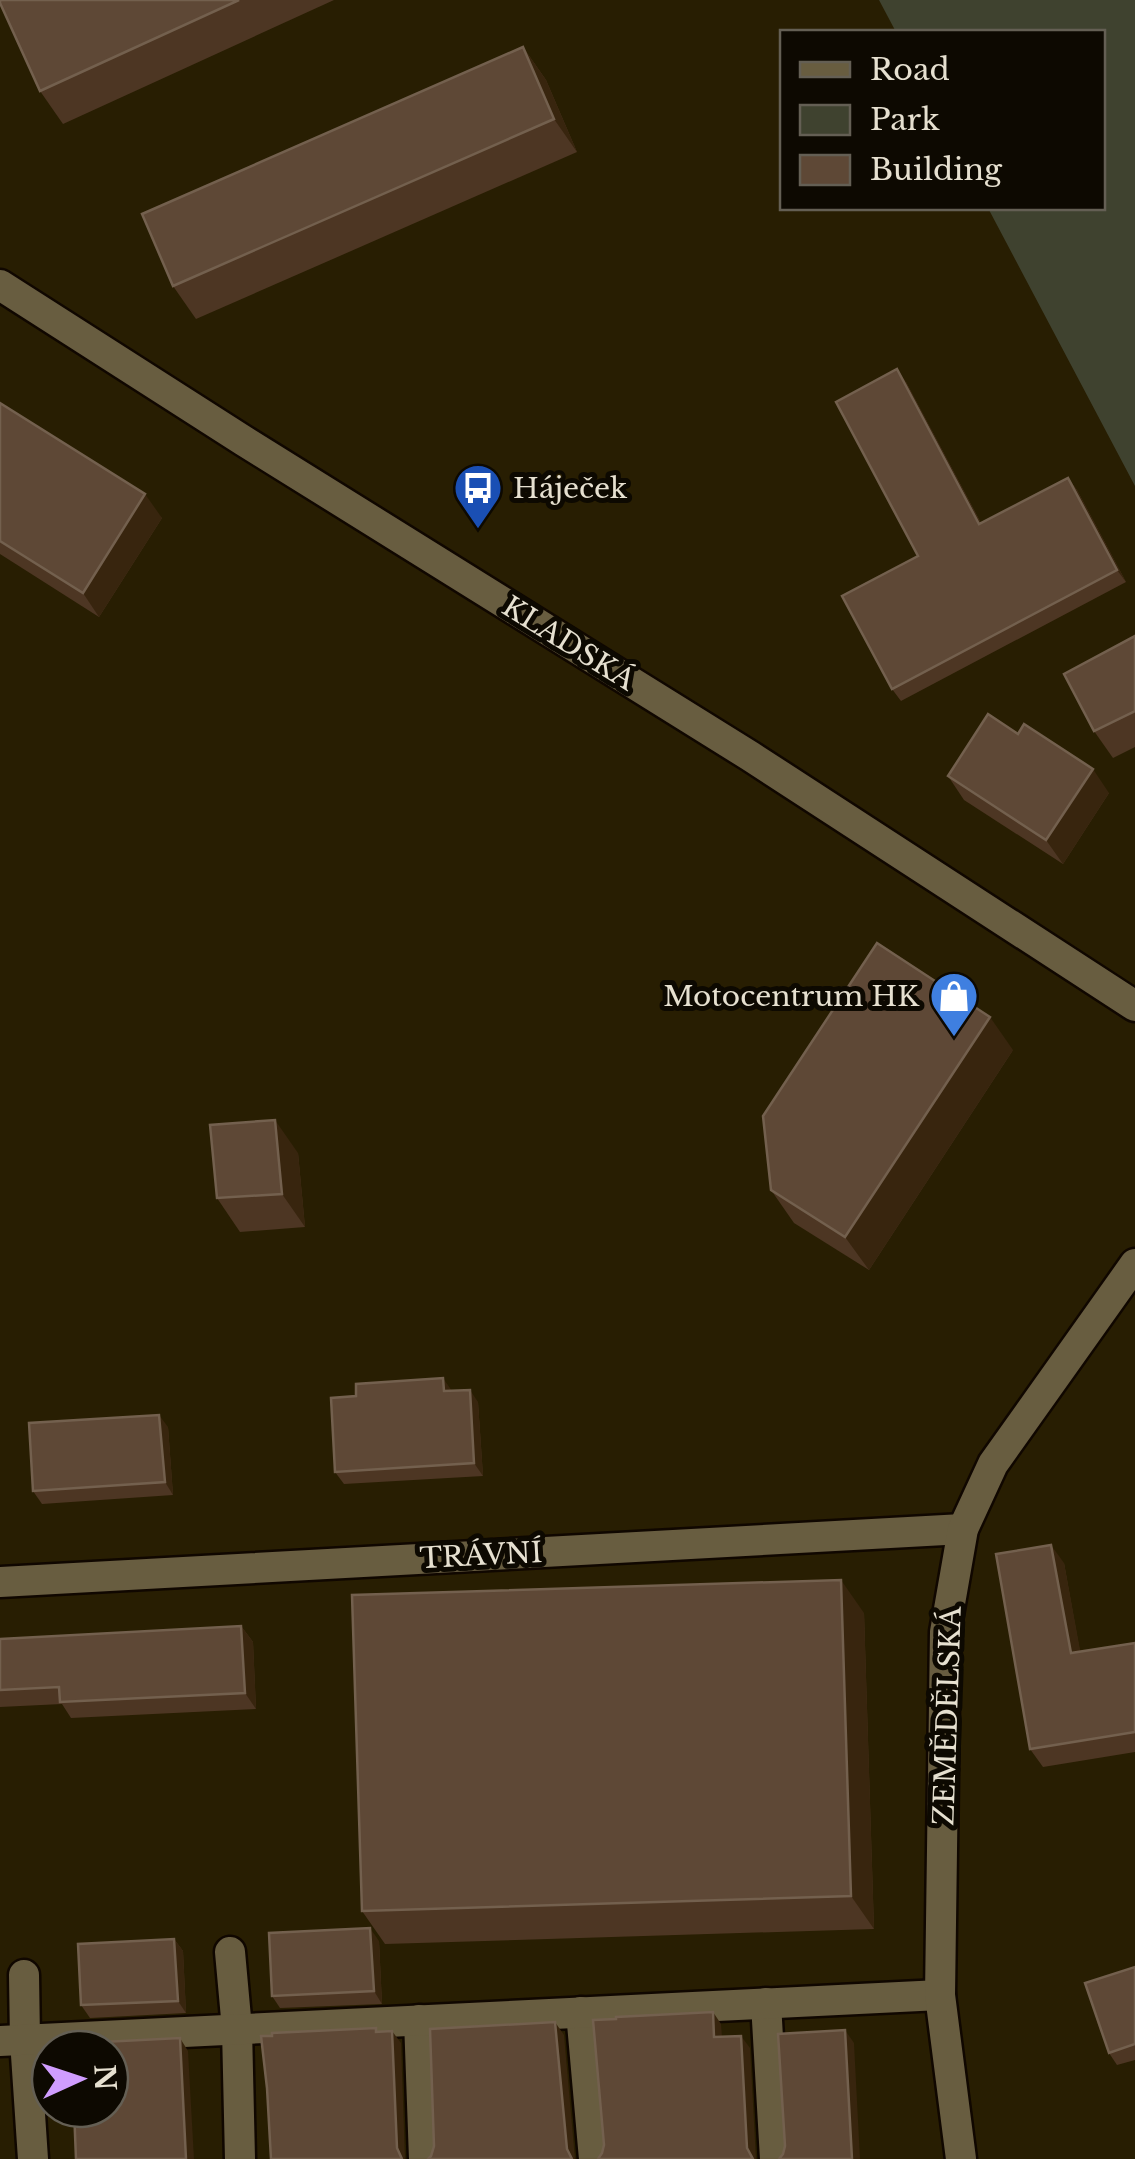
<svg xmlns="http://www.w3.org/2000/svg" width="1135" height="2159" viewBox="0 0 1135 2159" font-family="'Libre Baskerville',serif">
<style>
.green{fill:#3f422f}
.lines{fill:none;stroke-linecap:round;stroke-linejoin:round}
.lane-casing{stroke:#100700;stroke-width:35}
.street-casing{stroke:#100700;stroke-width:35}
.secondary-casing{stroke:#100700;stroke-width:35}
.lane{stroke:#685d40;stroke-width:30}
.street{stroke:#685d40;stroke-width:30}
.secondary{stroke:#685d40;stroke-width:30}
.wall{fill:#4d3623}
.shaded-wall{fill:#38250e}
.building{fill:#5e4836;stroke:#73604e;stroke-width:2.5}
.labels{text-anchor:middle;stroke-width:10;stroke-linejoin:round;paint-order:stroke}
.poi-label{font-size:28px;fill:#e6e0d0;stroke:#0d0901;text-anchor:start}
.street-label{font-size:28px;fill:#e6e0d0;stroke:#0d0901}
</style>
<rect width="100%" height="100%" fill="#281e02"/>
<!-- green -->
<polygon class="green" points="879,0 1135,0 1135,486 988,208 1102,208 1102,32 896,32"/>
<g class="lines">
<!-- lane casing -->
<g class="lane-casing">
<g id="lane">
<polyline points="230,1952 237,2029 240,2159"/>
<polyline points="24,1975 25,2040 33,2159"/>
<polyline points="766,2003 775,2159"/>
<polyline points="581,2012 594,2159"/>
<polyline points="419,2020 424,2159"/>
<polyline points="0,2041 940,1995"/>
</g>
</g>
<!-- street casing -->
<g class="street-casing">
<g id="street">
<polyline points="0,1582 963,1529"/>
<polyline points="961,2159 940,1995 945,1632 963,1529 993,1464 1135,1264"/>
</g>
</g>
<!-- secondary casing -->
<g class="secondary-casing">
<polyline id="secondary" points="0,285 244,441 750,756 1135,1006"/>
</g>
<!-- lane -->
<use href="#lane" class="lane"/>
<!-- street -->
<use href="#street" class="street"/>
<!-- secondary -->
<use href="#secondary" class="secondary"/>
</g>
<!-- wall -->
<g class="wall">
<polygon points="0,0 334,0 63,124 40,91"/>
<polygon points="523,47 546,80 577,152 196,319 173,286"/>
<polygon points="906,382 981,523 1068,478 1077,490 1126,582 901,701 892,689 918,556"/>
<polygon points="0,403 162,518 99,617 0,554"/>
<polygon points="1135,636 1135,747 1113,758 1094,731"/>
<polygon points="948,776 1109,793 1063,864 964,800"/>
<polygon points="1013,1050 869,1270 794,1223 771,1190"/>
<polygon points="298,1153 305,1227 240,1232 217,1198"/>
<polygon points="452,1391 478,1402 483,1476 344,1484 335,1472"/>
<polygon points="168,1427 173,1495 42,1504 33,1491"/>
<polygon points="1064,1563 1080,1652 1135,1643 1135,1752 1043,1767 1030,1749"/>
<polygon points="864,1613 874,1929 385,1944 362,1911"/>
<polygon points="241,1626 253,1642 256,1709 71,1718 62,1704 0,1707 0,1639"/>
<polygon points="174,1939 183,1951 186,2013 90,2018 81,2005"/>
<polygon points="379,1941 382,2004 280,2008 272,1996"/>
<polygon points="1135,1967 1135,2060 1117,2065 1109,2053"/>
</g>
<!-- shaded-wall -->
<g class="shaded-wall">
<polygon points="523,47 546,80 577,152 554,119"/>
<polygon points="897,369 906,382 988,537 979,524"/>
<polygon points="1068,478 1077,490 1126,582 1117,570"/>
<polygon points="145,494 162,518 99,617 83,593"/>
<polygon points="1093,769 1109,793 1063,864 1046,840"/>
<polygon points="990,1017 1013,1050 869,1270 845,1237"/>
<polygon points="275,1120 298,1153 305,1227 282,1194"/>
<polygon points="443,1378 452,1391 444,1391"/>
<polygon points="470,1390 478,1402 483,1476 474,1463"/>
<polygon points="159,1415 168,1427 173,1495 165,1482"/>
<polygon points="1051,1545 1064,1563 1084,1671 1071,1653"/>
<polygon points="841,1580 864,1613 874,1929 851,1896"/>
<polygon points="241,1626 253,1642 256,1709 245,1693"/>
<polygon points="370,1928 379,1941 382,2004 374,1991"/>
<polygon points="174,1939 183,1951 186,2013 178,2001"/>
<polygon points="713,2012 721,2024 723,2050 714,2037"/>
<polygon points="555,2022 564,2035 575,2159 571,2159 567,2149"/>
<polygon points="845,2030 854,2043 860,2159 852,2159"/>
<polygon points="392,2031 401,2043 405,2159 401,2159 397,2148"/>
<polygon points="741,2036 750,2048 756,2159 752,2159 747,2148"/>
<polygon points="180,2038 188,2051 194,2159 186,2159"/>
</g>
<!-- building -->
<g class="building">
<polygon points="0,0 239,0 40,91 0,3"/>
<polygon points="523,47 554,119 173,286 142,214"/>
<polygon points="897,369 979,524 1068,478 1117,570 892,689 842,596 918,556 836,402"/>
<polygon points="0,403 145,494 83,593 0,541"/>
<polygon points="1135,636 1135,711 1094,731 1064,674"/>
<polygon points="988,714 1018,734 1024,724 1093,769 1046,840 948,776"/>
<polygon points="877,943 990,1017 845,1237 771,1190 763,1116"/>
<polygon points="275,1120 282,1194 217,1198 210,1125"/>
<polygon points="443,1378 444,1391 470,1390 474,1463 335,1472 331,1398 356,1396 356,1384"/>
<polygon points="159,1415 165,1482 33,1491 29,1423"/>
<polygon points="1051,1545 1071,1653 1135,1643 1135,1732 1030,1749 996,1554"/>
<polygon points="841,1580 851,1896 362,1911 352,1595"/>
<polygon points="241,1626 245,1693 60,1702 59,1687 0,1690 0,1639"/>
<polygon points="370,1928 374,1991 272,1996 269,1933"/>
<polygon points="174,1939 178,2001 81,2005 78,1944"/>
<polygon points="1135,1967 1135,2044 1109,2053 1085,1983"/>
<polygon points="713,2012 714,2037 741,2036 747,2148 753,2159 598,2159 602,2153 604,2145 593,2020 616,2019 616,2017"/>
<polygon points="555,2022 567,2149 572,2159 428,2159 431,2156 434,2146 430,2029"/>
<polygon points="376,2028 376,2032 392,2031 397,2148 402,2159 271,2159 267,2088 261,2036 272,2036 272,2033"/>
<polygon points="845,2030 852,2159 779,2159 783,2154 785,2146 778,2034"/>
<polygon points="180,2038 186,2159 76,2159 74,2109 110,2109 110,2049 70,2048 83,2047 83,2043"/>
</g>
<!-- icons -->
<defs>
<g id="bus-pin" transform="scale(2.5)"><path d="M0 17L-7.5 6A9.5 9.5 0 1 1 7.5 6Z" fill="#1a4fb4" stroke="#0d0901"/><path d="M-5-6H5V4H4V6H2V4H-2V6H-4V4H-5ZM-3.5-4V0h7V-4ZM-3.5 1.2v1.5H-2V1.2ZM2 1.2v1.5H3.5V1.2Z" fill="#fff"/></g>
<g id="shop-pin" transform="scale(2.5)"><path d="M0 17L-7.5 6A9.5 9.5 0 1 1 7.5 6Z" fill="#3f7fe0" stroke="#0d0901"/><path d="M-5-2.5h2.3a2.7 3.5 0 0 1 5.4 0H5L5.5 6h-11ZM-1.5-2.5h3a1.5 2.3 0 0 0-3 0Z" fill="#fff"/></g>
</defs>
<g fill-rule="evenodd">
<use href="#bus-pin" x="478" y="488"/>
<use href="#shop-pin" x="954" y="996"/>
</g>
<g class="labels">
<!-- poi labels -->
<g class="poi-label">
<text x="513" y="498">Háječek</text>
<text x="919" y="1006" text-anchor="end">Motocentrum HK</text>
</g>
<!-- street labels -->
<g class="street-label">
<text transform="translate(569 643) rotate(32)" y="10">KLADSKÁ</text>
<text transform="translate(481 1555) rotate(-3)" y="10">TRÁVNÍ</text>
<text transform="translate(947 1716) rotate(-88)" y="10">ZEMĚDĚLSKÁ</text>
</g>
</g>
<!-- legend -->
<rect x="780" y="30" width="325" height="180" fill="#0d0901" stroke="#645f54" stroke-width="2.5"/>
<rect x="800" y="62" width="50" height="15" fill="#685d40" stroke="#645f54" stroke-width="2.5"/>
<text x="870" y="80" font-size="30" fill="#e6e0d0">Road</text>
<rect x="800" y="105" width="50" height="30" fill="#3f422f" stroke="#645f54" stroke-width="2.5"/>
<text x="870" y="130" font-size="30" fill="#e6e0d0">Park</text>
<rect x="800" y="155" width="50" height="30" fill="#5e4836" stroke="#645f54" stroke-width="2.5"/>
<text x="870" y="180" font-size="30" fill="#e6e0d0">Building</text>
<!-- north arrow -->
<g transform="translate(80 2079) rotate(87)"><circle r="48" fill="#0d0901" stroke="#645f54" stroke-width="2.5"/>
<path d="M0-8L18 38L0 25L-18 38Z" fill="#d09dfe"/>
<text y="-15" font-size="28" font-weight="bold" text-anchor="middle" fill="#e6e0d0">N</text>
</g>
</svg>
